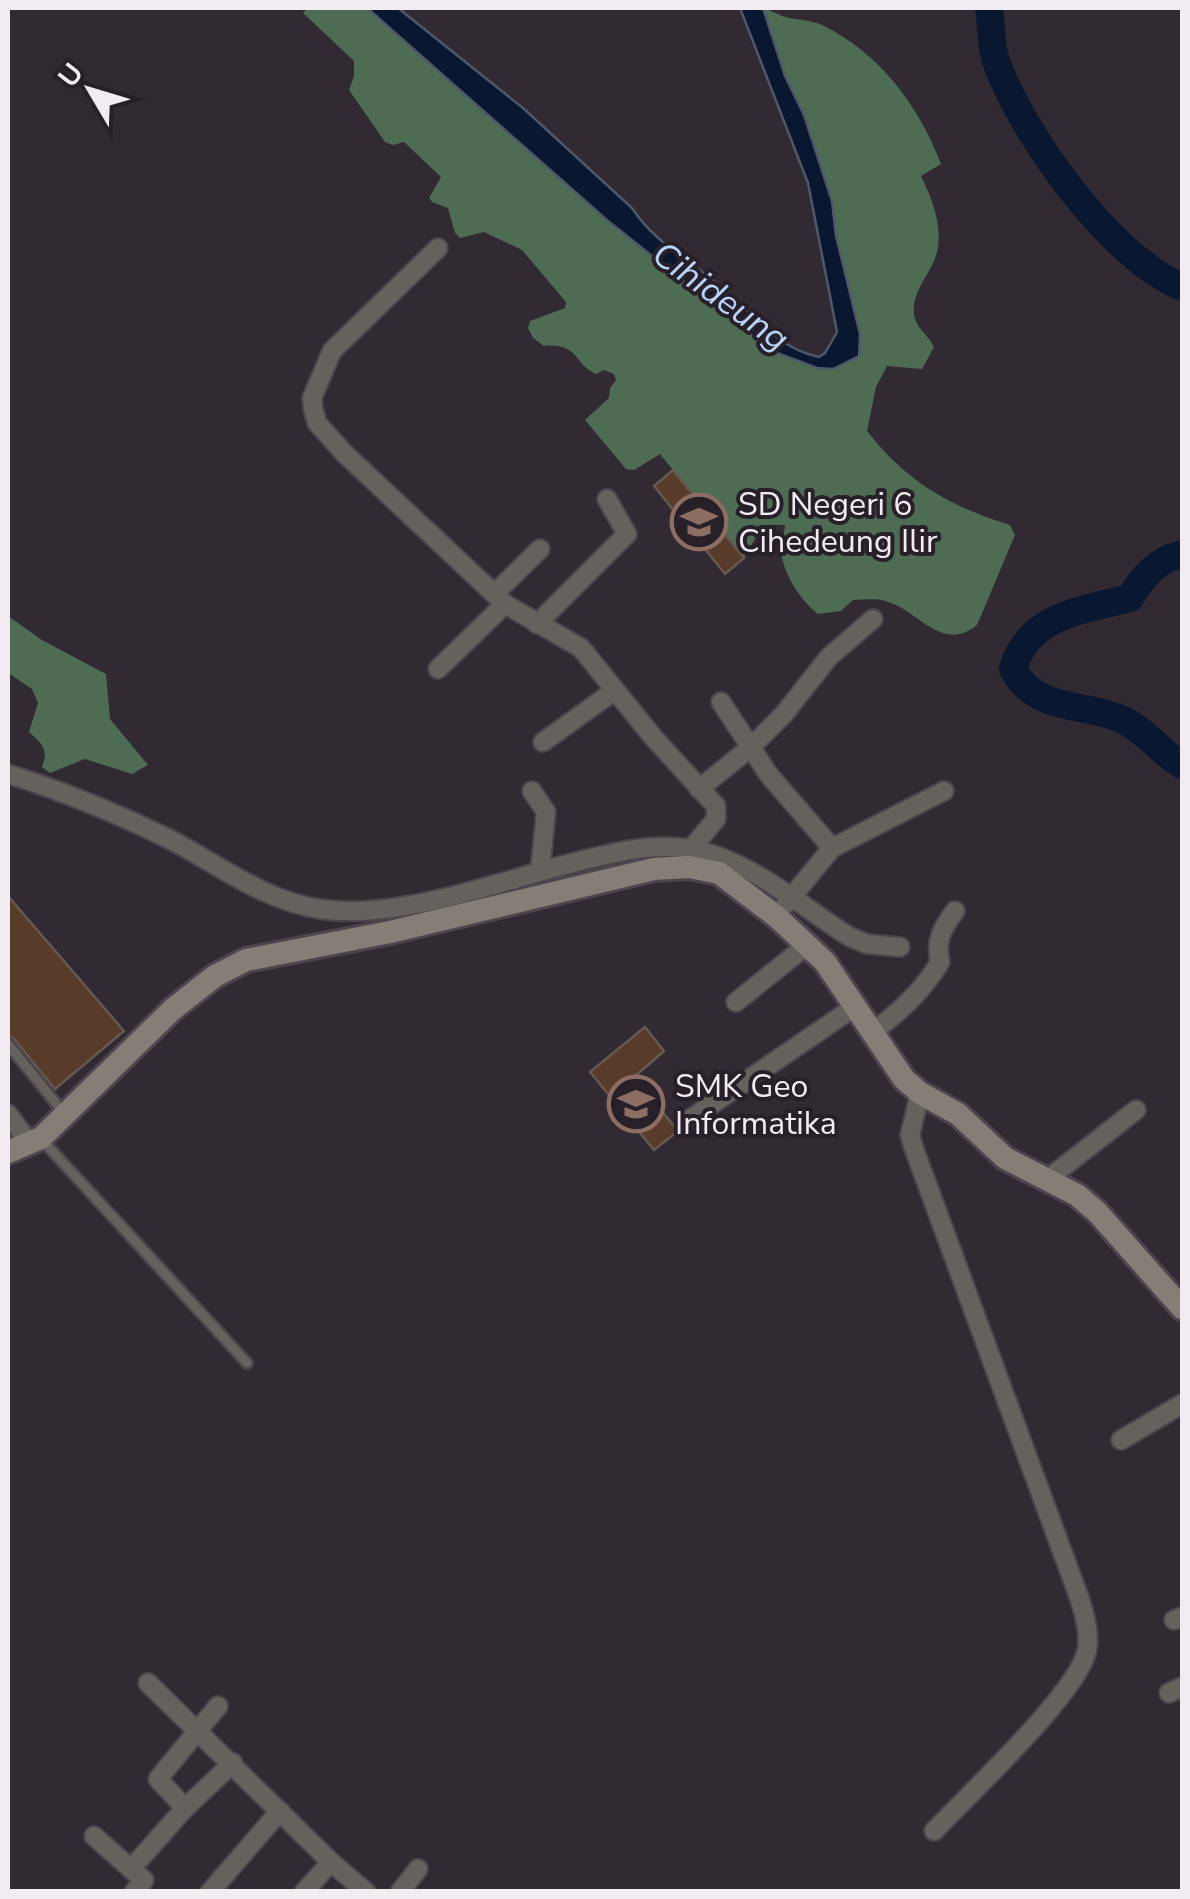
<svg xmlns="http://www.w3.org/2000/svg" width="1190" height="1899" viewBox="0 0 1190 1899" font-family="'Nunito Sans',sans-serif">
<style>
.forest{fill:#4e6b53}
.water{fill:#091830;stroke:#4f586a;stroke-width:2.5}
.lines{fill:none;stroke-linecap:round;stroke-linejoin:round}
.river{stroke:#091830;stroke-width:28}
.building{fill:#593b29;stroke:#655851;stroke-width:2.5}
.lane-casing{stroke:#4d454e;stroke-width:14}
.street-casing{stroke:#4d454e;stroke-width:22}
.secondary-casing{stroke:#4d454e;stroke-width:28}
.lane{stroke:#65615c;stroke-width:9}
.street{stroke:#65615c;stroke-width:18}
.secondary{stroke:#847e76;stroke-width:22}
.labels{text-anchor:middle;stroke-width:8;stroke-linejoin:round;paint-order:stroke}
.poi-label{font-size:32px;fill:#f2ecf2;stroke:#282029;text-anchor:start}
.water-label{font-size:35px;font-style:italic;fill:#b8d3fc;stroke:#282029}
</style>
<rect width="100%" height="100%" fill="#322a33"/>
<!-- forest -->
<g class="forest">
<path d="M 308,8 L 367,8 L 549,169 L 772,351 L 817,368 L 833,369 L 859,356 L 860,334 L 836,236 L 832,201 L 804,115 L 785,76 L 763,8 C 770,10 777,14 785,17 C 797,20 811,20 822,25 C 880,53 919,106 941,164 L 921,176 C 933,201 946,233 934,261 C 927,277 912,294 914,313 C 915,328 928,334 934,347 L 922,369 L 887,366 L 876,387 L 867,431 C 907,482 949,506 1010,525 L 1015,535 L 977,625 C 941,654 918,609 885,601 C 875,598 863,600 853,600 L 841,611 L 818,614 C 800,600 782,572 781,549 C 780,540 785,533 785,525 L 768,525 L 756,537 L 744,558 L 660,454 L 634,470 L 626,469 L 585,420 L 609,398 L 610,388 L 616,380 L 614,374 L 604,370 L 596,374 C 574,365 579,342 544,346 L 533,338 L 528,328 L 530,321 L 565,308 L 566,302 L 522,250 L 484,232 L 460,238 L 455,233 L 448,208 L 432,202 L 429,198 L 441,177 L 404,142 L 393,145 L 385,142 L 349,90 L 354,76 L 354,61 L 303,13 Z"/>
<path d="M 8,616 L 42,640 L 106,674 L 110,719 L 148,765 L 132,774 L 85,759 L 50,773 L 42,767 C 49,749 42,744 29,732 L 38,703 L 32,689 L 8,673 Z"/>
</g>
<!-- water -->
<path class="water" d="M 367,8 L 398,8 L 523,108 L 632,208 C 654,242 689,260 719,285 C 749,311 777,349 819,357 L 825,353 L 837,332 L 808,183 L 740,8 L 763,8 L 785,76 L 804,115 L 832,201 L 836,236 L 860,334 L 859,356 L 833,369 L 817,368 L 772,351 L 608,221 Z"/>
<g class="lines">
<!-- river -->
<g class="river">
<path d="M 989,8 C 992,25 990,44 996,61 C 1022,134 1110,257 1182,287"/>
<path d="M 1182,554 C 1157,560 1143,576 1130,598 C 1083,610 1028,615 1013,669 C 1038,717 1094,700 1132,725 C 1151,737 1163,754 1182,765"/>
</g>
</g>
<!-- building -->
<g class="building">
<polygon points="673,470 744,558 725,574 654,486"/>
<polygon points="8,896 124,1031 55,1089 14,1039 8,1036"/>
<polygon points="645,1027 664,1051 634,1077 678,1131 654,1150 590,1072"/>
</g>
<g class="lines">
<!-- lane casing -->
<g class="lane-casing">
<g id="lane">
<polyline points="8,1044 63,1112"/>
<polyline points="43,1141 247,1363"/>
</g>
</g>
<!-- street casing -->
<g class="street-casing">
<g id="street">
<polyline points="438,248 332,351 312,398 313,408 317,423 345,454 505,604"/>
<polyline points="494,594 540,549"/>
<polyline points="537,624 627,534 607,499"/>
<polyline points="438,669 505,604 581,648 653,737 716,806 716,819 691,849"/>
<polyline points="721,702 769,775 832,848"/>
<polyline points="543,742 614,691"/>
<path d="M 8,774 C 62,791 118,814 169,839 C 218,864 264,901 320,909 C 396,921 497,882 572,863 C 620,851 666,838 714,855 C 764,872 805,909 850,937 L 867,944 L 900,947"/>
<polyline points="699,789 751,747 784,714 829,657 873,619"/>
<polyline points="532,791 546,812 540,871"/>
<polyline points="785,905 832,848 944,791"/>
<polyline points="736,1002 807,945"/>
<path d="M 873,1032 C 899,1012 923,991 940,962 C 935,941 942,928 955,911"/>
<path d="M 920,1093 L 910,1135 L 913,1146 L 1079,1597 C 1084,1613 1090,1632 1087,1650 C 1079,1692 968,1795 934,1831"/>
<polyline points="8,1114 28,1141"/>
<polyline points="686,1122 856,1006"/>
<polyline points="1049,1178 1136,1110"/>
<polyline points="1121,1440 1182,1404"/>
<polyline points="1174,1620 1182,1617"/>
<polyline points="148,1683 331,1862 366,1892"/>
<polyline points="1169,1693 1182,1687"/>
<polyline points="185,1808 158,1779 218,1706"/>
<polyline points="94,1836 131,1869"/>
<polyline points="134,1892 144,1880 131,1869 185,1808 233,1763"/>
<polyline points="210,1892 280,1811"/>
<polyline points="304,1892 331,1862"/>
<polyline points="400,1892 418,1869"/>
</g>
</g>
<!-- secondary casing -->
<g class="secondary-casing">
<polyline id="secondary" points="8,1152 41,1138 173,1009 215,976 246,960 390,932 654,869 689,867 719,873 777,917 825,962 904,1079 920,1093 958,1114 1005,1158 1077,1195 1097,1212 1182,1308"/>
</g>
<!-- lane -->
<use href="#lane" class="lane"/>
<!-- street -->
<use href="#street" class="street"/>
<!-- secondary -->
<use href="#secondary" class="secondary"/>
</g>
<!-- icons -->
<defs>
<g id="school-ring" transform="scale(2.875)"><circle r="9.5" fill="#282029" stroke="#8d6e63" stroke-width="1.5"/><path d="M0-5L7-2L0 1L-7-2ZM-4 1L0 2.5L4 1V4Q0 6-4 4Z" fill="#8d6e63"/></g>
</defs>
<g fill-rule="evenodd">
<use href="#school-ring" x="699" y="522"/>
<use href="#school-ring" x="636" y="1104"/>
</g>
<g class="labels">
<!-- poi labels -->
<g class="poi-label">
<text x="738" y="515">SD Negeri 6<tspan x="738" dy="37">Cihedeung Ilir</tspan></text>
<text x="675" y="1097">SMK Geo<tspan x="675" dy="37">Informatika</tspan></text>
</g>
<!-- water labels -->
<g class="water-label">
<text transform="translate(721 296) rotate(36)" y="12">Cihideung</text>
</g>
</g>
<!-- border -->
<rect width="1190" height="1899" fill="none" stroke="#f2ecf2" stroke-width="20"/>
<!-- north arrow -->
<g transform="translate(90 90) rotate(308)" stroke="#282029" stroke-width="8" paint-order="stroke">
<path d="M0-8L18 38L0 25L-18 38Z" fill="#f2ecf2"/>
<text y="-15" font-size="28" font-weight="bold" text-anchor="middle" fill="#f2ecf2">U</text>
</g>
</svg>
